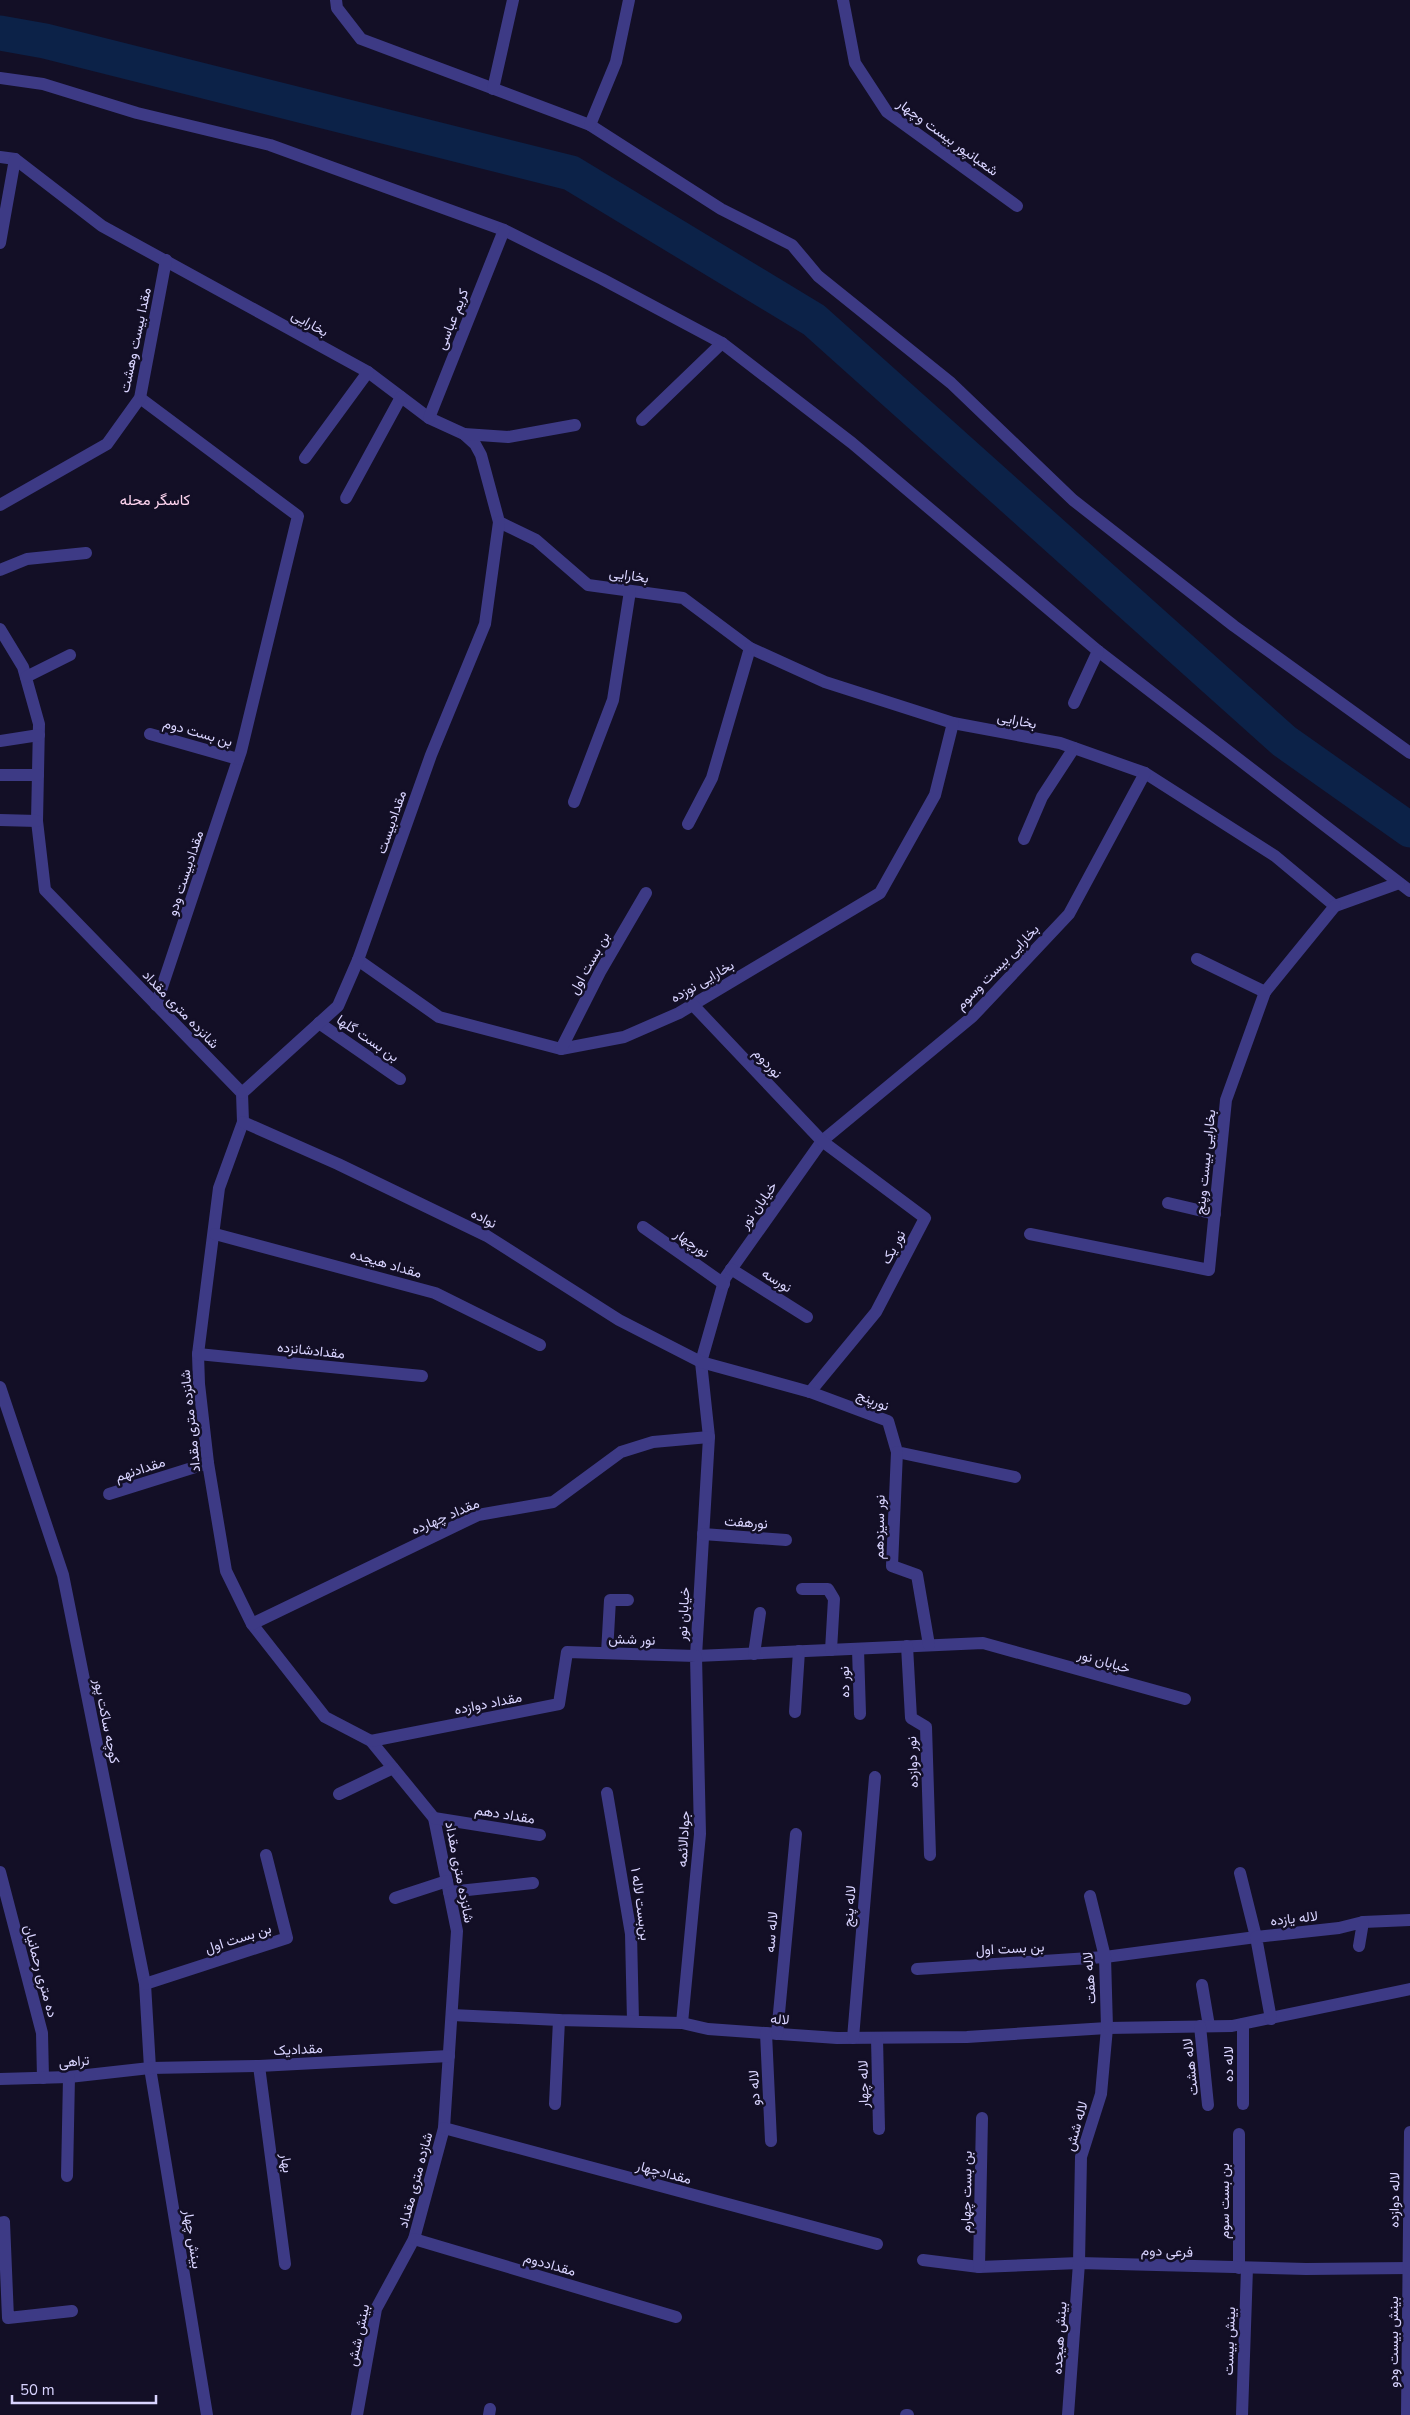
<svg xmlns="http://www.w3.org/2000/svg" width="1410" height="2415" viewBox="0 0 1410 2415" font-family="'Nunito Sans',Vazirmatn,sans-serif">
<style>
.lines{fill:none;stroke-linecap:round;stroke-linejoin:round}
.river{stroke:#0c2248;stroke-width:35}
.minor{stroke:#3d3a85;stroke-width:12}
.labels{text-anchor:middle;stroke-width:5;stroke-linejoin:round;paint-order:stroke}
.street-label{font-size:14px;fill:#d9d4ff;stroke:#130f26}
.neighbourhood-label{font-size:15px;fill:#ffd6f0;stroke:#130f26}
</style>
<rect width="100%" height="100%" fill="#130f26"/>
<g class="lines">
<!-- river -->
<polyline class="river" points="0,33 45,41 571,173 814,320 1284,741 1410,830"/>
<!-- minor -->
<g class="minor">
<polyline points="336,0 337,8 361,39 590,125 721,209 792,245 818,276 951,383 1073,500 1234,626 1410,753"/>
<polyline points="843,0 855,63 887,112 1017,206"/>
<polyline points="0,78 43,84 137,113 270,145 504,230 602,279 722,343 852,443 1098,651 1410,891"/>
<polyline points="493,89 513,0"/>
<polyline points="590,125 616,62 629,0"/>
<polyline points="0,157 15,159 102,226 368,372 429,418 464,434 475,444 481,455 499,522 536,540 588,585 683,598 750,648 825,682 953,723 1060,743 1145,773 1275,856 1335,906"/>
<polyline points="0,243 15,159"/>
<polyline points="140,398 298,516 241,751 156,1005"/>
<polyline points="429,418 504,230"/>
<polyline points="642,420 722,343"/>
<polyline points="464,434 508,437 575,425"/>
<polyline points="305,458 368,372"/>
<polyline points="346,498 401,397"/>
<polyline points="0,505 107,444 140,398 166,260"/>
<polyline points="0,570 27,559 86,553"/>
<polyline points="0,629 23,667 39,724 37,821 45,890 242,1093 243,1122 219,1188 198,1354 199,1384 208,1463 226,1571 252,1624 325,1717 371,1741 434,1818 457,1931 444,2128 414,2239 376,2309 357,2415"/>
<polyline points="26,677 70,655"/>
<polyline points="1074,703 1098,651"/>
<polyline points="150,734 238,759"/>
<polyline points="0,741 39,735"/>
<polyline points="1145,773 1069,914 972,1017 822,1141 725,1278 701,1362 709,1437 696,1656 983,1643 1185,1699"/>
<polyline points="0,775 38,775"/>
<polyline points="574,802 613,700 630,591"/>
<polyline points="0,820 37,821"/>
<polyline points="688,824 712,778 750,648"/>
<polyline points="1024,839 1042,797 1074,748"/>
<polyline points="1335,906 1399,883"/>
<polyline points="1197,959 1265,992"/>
<polyline points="358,960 439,1017 561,1049 624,1037 679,1013 880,893 935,795 953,723"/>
<polyline points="693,1005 822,1141 925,1218 876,1312 810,1392"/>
<polyline points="319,1023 400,1079"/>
<polyline points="561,1049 600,972 646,893"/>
<polyline points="242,1093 338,1006 358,960 431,755 485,624 499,522"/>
<polyline points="243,1122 338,1164 487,1236 619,1320 701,1362 810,1392 888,1421 897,1452 1015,1477"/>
<polyline points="1168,1203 1215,1214"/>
<polyline points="643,1227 724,1284"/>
<polyline points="215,1234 435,1293 540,1345"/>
<polyline points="1030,1234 1209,1270 1226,1100 1265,992 1335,906"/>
<polyline points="731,1269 807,1317"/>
<polyline points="198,1354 422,1376"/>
<polyline points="0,1387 63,1575 145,1984 150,2068 207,2415"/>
<polyline points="897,1452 892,1566 917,1575 929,1645"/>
<polyline points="109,1494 208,1463"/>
<polyline points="703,1534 786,1540"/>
<polyline points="802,1589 828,1589 834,1599 831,1650"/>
<polyline points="252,1624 478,1515 553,1502 621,1452 653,1442 709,1437"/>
<polyline points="907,1646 911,1718 926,1727 930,1855"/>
<polyline points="858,1649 860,1714"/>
<polyline points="607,1653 610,1600 628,1600"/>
<polyline points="754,1654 760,1613"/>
<polyline points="795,1712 799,1651"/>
<polyline points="371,1741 559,1704 567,1652 696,1656 700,1834 682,2023"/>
<polyline points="607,1793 631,1934 633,2021"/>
<polyline points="339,1794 393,1768"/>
<polyline points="434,1818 540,1835"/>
<polyline points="0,1872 42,2033 43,2078"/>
<polyline points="449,1892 533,1883"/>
<polyline points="395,1898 447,1881"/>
<polyline points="1363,1922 1410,1920"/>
<polyline points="917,1969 1105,1957 1256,1937 1240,1873"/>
<polyline points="145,1984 287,1938 266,1855"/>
<polyline points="1202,1985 1209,2026"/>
<polyline points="452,2015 559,2020 682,2023 708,2029 837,2038 967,2037 1107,2028 1232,2026 1410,1989"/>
<polyline points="1271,2019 1256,1937 1339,1928 1363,1922 1359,1946"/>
<polyline points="1243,2024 1243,2104"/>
<polyline points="1200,2026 1208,2105"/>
<polyline points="766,2033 771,2141"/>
<polyline points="777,2034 796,1834"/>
<polyline points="853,2038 875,1777"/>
<polyline points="877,2038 879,2129"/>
<polyline points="259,2066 285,2264"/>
<polyline points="0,2079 69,2077 150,2068 259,2066 449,2056"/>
<polyline points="555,2104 559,2020"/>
<polyline points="444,2128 877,2244"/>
<polyline points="1239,2134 1239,2268"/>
<polyline points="67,2176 69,2077"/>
<polyline points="0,2223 4,2222 8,2318 72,2311"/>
<polyline points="414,2239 676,2317"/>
<polyline points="923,2260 979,2267 1079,2263 1306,2269 1410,2268"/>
<polyline points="979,2267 982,2118"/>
<polyline points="489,2415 490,2409"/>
<polyline points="906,2415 908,2415"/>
<polyline points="1068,2415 1079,2263 1081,2157 1101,2094 1107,2028 1105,1957 1090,1896"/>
<polyline points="1242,2415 1247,2268"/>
<polyline points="1407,2415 1410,2132"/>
</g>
</g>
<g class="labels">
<!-- street labels -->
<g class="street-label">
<text transform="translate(948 137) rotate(36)" y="5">شعبانپور بیست وچهار</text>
<text transform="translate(452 319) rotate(-68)" y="5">کریم عباسی</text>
<text transform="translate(310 323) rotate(29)" y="5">بخارایی</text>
<text transform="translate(135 340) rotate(-78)" y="5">مقدا بیست وهشت</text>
<text transform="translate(629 575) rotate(8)" y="5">بخارایی</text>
<text transform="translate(1017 720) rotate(11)" y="5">بخارایی</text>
<text transform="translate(198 732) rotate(16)" y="5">بن بست دوم</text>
<text transform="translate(391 822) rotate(-71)" y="5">مقدادبیست</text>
<text transform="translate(185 873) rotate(-72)" y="5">مقدادبیست ودو</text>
<text transform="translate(589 963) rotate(-61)" y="5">بن بست اول</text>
<text transform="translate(997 967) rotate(-46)" y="5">بخارایی بیست وسوم</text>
<text transform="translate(702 981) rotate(-30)" y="5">بخارایی نوزده</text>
<text transform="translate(181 1009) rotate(46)" y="5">شانزده متری مقداد</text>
<text transform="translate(368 1038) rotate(34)" y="5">بن بست گلها</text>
<text transform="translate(768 1063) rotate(47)" y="5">نوردوم</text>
<text transform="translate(1205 1162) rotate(-84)" y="5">بخارایی بیست وپنج</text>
<text transform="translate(758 1205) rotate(-55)" y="5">خیابان نور</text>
<text transform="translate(484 1218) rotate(27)" y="5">نواده</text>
<text transform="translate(692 1243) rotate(35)" y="5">نورچهار</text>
<text transform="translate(893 1247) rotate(-62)" y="5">نور یک</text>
<text transform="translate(386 1263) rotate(16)" y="5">مقداد هیجده</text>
<text transform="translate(777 1280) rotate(32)" y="5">نورسه</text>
<text transform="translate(311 1350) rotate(6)" y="5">مقدادشانزده</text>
<text transform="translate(873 1400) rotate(22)" y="5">نورپنج</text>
<text transform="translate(190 1421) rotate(-96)" y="5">شانزده متری مقداد</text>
<text transform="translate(140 1469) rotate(-18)" y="5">مقدادنهم</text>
<text transform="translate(445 1516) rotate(-23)" y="5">مقداد چهارده</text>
<text transform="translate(746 1522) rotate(4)" y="5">نورهفت</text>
<text transform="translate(879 1527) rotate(-89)" y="5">نور سیزدهم</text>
<text transform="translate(683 1614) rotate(-87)" y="5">خیابان نور</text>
<text transform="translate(632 1639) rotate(2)" y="5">نور شش</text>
<text transform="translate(1104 1661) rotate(16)" y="5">خیابان نور</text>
<text transform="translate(844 1682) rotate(-91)" y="5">نور ده</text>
<text transform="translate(488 1703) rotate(-11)" y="5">مقداد دوازده</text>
<text transform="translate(107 1721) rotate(79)" y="5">کوچه ساکت پور</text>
<text transform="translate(912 1762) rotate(-92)" y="5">نور دوازده</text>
<text transform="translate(505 1814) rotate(9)" y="5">مقداد دهم</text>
<text transform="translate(683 1839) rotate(-87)" y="5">جوادالائمه</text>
<text transform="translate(460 1872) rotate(79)" y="5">شانزده متری مقداد</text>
<text transform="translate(641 1904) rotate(82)" y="5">بن‌بست لاله ۱</text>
<text transform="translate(849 1906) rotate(-85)" y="5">لاله پنج</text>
<text transform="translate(1294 1918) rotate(-6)" y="5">لاله یازده</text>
<text transform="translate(771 1932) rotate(-85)" y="5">لاله سه</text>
<text transform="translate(238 1938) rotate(-18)" y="5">بن بست اول</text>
<text transform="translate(1010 1948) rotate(-3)" y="5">بن بست اول</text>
<text transform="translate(41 1971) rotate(75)" y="5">ده متری رحمانیان</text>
<text transform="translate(1089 1978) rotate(-94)" y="5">لاله هفت</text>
<text transform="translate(780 2019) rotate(4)" y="5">لاله</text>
<text transform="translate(298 2049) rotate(-3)" y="5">مقدادیک</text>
<text transform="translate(74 2061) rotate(-5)" y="5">تراهی</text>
<text transform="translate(1228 2064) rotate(-90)" y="5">لاله ده</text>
<text transform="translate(1190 2067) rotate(-96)" y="5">لاله هشت</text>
<text transform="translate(863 2084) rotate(-91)" y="5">لاله چهار</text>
<text transform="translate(754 2088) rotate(-93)" y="5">لاله دو</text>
<text transform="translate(1076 2126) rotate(-74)" y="5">لاله شش</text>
<text transform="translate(287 2163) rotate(82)" y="5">بهار</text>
<text transform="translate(664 2172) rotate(15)" y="5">مقدادچهار</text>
<text transform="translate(415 2180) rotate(-75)" y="5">شازده متری مقداد</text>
<text transform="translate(966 2192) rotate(-89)" y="5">بن بست چهارم</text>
<text transform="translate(1394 2200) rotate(-89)" y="5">لاله دوازده</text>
<text transform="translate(1224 2201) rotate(-90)" y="5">بن بست سوم</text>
<text transform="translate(193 2239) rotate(81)" y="5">بینش چهار</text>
<text transform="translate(1167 2251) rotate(2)" y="5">فرعی دوم</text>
<text transform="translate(550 2264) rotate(16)" y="5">مقداددوم</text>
<text transform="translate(358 2335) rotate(-78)" y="5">بینش شش</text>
<text transform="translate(1059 2338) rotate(-86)" y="5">بینش هیجده</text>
<text transform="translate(1229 2341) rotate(-88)" y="5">بینش بیست</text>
<text transform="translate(1393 2342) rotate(-90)" y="5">بینش بیست ودو</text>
</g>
<!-- neighbourhood labels -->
<g class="neighbourhood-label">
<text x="155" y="505">کاسگر محله</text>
</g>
</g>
<!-- scale -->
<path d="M12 2395v8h144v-8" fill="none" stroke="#d9d4ff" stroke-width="2.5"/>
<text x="20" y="2395" font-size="15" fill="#d9d4ff" stroke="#130f26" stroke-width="4" paint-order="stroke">50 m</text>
</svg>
